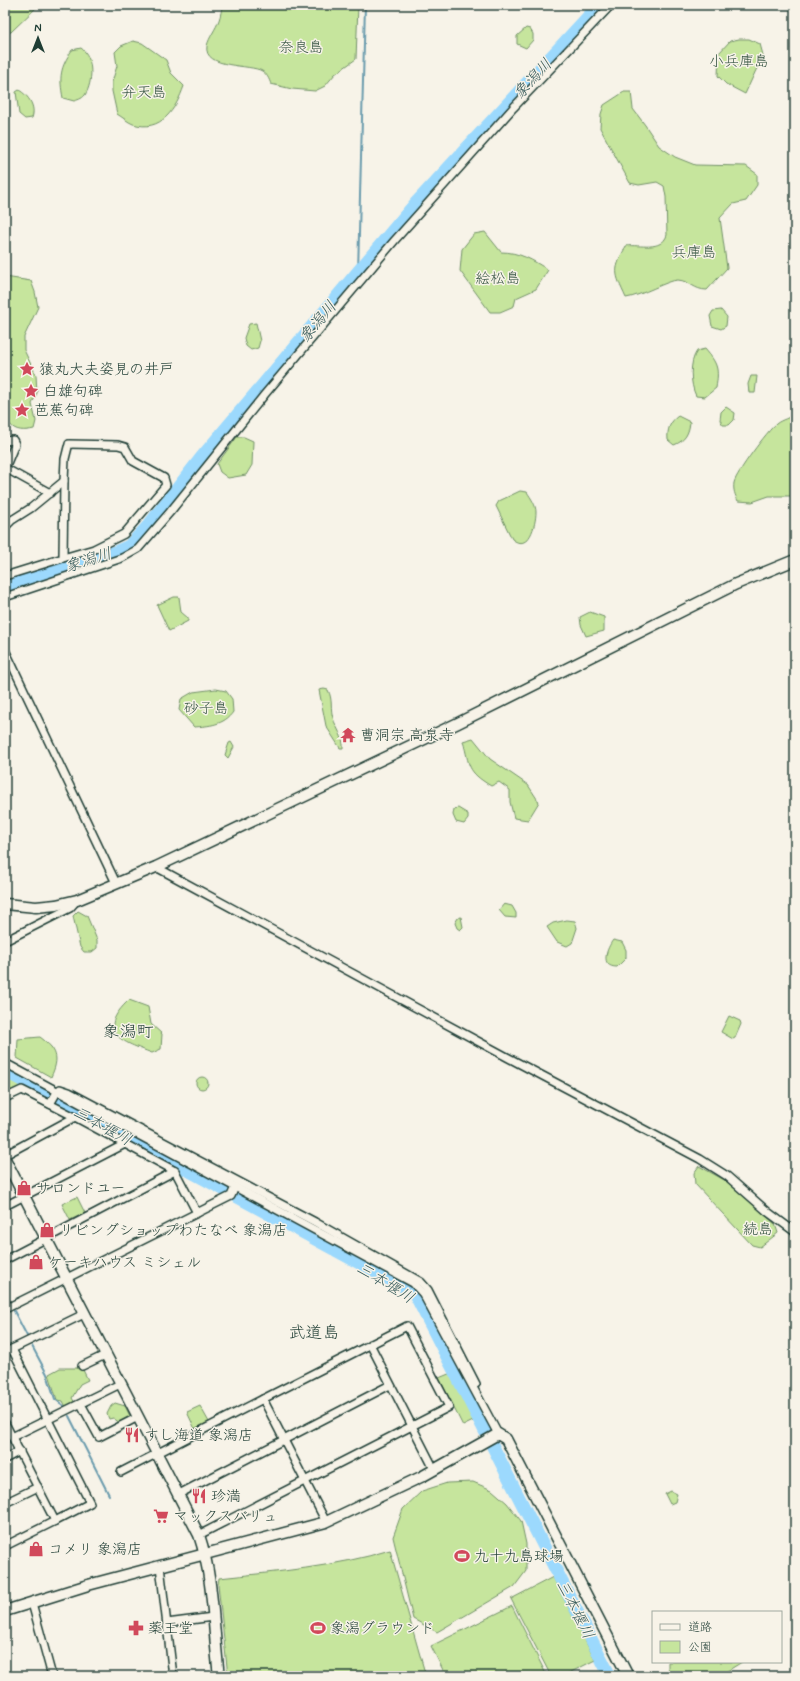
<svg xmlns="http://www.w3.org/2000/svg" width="800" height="1681" viewBox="0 0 800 1681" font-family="Mynerve,'Klee One',sans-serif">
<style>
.green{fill:#c6e59d;stroke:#729168}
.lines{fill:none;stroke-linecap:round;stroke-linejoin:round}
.stream{stroke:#6a9bad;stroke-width:2}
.river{stroke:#9cd9fd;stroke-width:13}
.street-casing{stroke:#1f3d34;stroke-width:10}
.secondary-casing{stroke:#1f3d34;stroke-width:13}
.street{stroke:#f7f3e8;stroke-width:7}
.secondary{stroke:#f7f3e8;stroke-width:10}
.labels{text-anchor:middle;stroke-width:3;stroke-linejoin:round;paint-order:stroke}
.park-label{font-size:15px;fill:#385644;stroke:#f7f3e8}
.poi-label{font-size:15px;fill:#1f3d34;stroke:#f7f3e8;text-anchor:start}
.water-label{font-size:16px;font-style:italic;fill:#385c5c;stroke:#f7f3e8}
.quarter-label{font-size:17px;fill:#1f3d34;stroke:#f7f3e8}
</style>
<rect width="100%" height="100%" fill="#f7f3e8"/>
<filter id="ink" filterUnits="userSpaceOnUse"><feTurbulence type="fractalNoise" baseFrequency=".025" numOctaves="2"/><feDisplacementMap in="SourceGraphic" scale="8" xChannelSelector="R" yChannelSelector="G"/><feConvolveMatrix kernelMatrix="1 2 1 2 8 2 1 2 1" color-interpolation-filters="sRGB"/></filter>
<g filter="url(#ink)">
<!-- green -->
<g class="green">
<polygon points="5,5 39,5 11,32 5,33"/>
<path d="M 223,5 L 306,5 L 328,9 L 332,5 L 358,5 L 356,59 L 335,74 L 325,86 L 315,91 L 292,89 L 271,84 C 269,79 267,74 262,71 C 251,64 203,69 207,46 C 209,37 216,29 219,20 C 221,15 221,10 223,5 Z"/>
<polygon points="526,28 530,29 533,34 533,40 526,48 517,44 517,36"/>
<polygon points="739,39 749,39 760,44 763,55 745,94 726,84 718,76 719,53 730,41"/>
<path d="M 133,41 L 142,43 L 166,60 L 171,73 L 184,86 C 176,109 161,133 133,124 C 128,122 122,117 117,114 L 112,91 L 112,82 L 117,66 L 115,52 L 121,46 Z"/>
<path d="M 81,48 C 94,57 93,83 85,95 C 82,99 77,100 74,101 L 63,98 C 59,77 60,68 72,50 Z"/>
<path d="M 19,90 C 29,96 36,107 32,118 L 25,119 L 19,114 L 16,92 Z"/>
<path d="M 624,92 L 631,92 L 633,109 L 645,125 L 659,146 L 675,157 L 695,165 L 746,166 L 757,174 L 757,185 L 746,201 L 733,204 L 720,218 L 727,268 L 707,290 C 694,290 690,281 678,280 C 668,280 641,296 626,298 C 614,272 613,271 626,246 C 640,244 661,252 667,235 L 666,197 L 664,186 L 657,182 L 639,185 L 630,183 L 600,128 L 601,114 L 604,105 Z"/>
<path d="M 485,232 L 501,252 C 519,252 533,260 548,270 L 536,289 L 516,298 L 514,306 L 500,312 L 490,312 L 460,271 L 462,249 L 474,234 Z"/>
<path d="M 5,277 L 31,281 L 35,292 L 38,307 L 24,337 L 24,350 L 36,375 L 37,393 L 32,404 L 36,421 L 34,429 C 25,431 15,432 9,423 C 1,411 5,299 5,277 Z"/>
<polygon points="721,310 727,317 726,326 721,329 712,326 710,316 713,311"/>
<polygon points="256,323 260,341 258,348 251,350 246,346 244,338 249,324"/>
<path d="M 705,349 C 718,364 719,369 716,388 L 705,397 L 696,396 C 690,384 689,362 697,351 Z"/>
<polygon points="751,376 757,376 755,393 749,393 748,384"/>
<polygon points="726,407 735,413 734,420 729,425 723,425 720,420 721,412"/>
<path d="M 795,413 L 795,496 L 769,496 L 752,502 L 738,501 C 735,495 733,490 734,483 C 736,473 768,430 776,424 C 782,419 789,419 795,413 Z"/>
<path d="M 678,416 L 690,422 C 689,433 685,441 674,445 L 668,440 C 667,429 670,422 678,416 Z"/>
<polygon points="237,437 244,437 253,441 252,465 246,475 228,478 220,472 217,464"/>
<path d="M 520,491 L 527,492 C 531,498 536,505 536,512 C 536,524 529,553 512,539 L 496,506 L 499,501 Z"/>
<polygon points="174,597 179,597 181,612 188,618 188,621 169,631 157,605"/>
<polygon points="590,612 604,617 604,631 586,636 581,625 580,617"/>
<path d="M 216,689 L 226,691 L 232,699 L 233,712 C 224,725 209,726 194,727 L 179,710 L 181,699 L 193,692 Z"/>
<path d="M 324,689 L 328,690 C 333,699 330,709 333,718 C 336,728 344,737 343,748 L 340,748 L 326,726 L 319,690 Z"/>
<path d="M 473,738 L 490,759 L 528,785 L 539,802 L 528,820 L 514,818 L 510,802 L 510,790 L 499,782 L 491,786 C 466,771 470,766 463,741 Z"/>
<polygon points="231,742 234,747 228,758 225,755 229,743"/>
<polygon points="458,808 468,814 468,819 464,824 456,822 453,815 454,809"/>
<polygon points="504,904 512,906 516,913 516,918 505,917 499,910"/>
<polygon points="78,911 87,916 97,940 97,948 92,952 84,952 80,947 73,916"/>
<polygon points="461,917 463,927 460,930 457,928 455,923 458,918"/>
<polygon points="567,920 575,921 577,928 572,943 567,946 557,942 547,927 553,923"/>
<path d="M 613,940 L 622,942 L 626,950 L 626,958 L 617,967 C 599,967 607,948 613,940 Z"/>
<path d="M 129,1000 L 148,1007 L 151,1024 L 162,1034 L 161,1049 L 152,1053 C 123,1042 94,1033 129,1000 Z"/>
<polygon points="729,1016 740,1021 741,1024 735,1038 733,1039 721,1032"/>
<path d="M 40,1037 C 57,1050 60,1057 51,1077 L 17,1058 L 18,1039 Z"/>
<circle cx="202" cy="1083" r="6"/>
<polygon points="5,1077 21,1086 5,1094"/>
<polygon points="699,1166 728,1182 775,1224 778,1233 760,1247 752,1245 695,1184 694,1173"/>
<polygon points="77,1197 85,1213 70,1220 62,1204"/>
<polygon points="60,1368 82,1368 88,1380 80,1384 72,1398 75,1403 66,1407 63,1401 57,1400 49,1374"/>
<polygon points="451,1373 475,1420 463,1426 439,1378"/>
<polygon points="115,1403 125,1406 131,1418 120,1423 113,1418 109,1419 107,1414 111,1406"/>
<polygon points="200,1406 209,1422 195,1429 187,1412"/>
<polygon points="473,1482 492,1490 507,1503 521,1521 526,1544 526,1571 514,1587 437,1632 413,1619 393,1537 403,1509 422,1491 447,1483"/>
<polygon points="671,1491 677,1494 675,1502 670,1504 665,1494"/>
<path d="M 390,1550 L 425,1673 L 401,1676 L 228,1676 L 218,1584 L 219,1578 C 276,1572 335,1567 390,1550 Z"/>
<polygon points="553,1577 595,1660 563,1676 551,1676 511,1599"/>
<polygon points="512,1606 547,1676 446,1676 431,1646"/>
<polygon points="668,1662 742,1662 719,1676 668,1676"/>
</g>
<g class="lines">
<!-- stream -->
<g class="stream">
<polyline points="358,272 365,5"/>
<polyline points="5,1293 9,1301"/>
<polyline points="14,1311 27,1336"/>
<polyline points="32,1346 47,1374 55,1399 64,1406"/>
<polyline points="69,1416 109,1495"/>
</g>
<!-- river -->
<g class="river">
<polyline points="5,587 118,551 129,546 148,526 201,458 415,204 599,5"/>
<polyline points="5,1071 411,1291 416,1296 610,1676"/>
</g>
<!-- street casing -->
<g class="street-casing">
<g id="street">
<polyline points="5,441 13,440 15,444 5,468"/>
<polyline points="5,468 50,493"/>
<polyline points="5,527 12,520 31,508 64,481 65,459 68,447"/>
<polyline points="63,558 94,549 124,534 166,485 164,478 133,461 125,447 118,445 69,444"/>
<polyline points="5,576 63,558 64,481"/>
<polyline points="5,597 122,558 138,549 170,512 265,394 395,240 513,108 611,5"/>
<polyline points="5,650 116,883"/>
<polyline points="156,867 507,1057 700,1159 727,1176 768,1212 795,1232"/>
<polyline points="5,941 70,908 77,900"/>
<polyline points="5,1063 413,1283 423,1294 498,1434"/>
<polyline points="5,1098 22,1090 75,1117"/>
<polyline points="50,1104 57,1092 60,1089 69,1092 315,1222 421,1282 428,1290 476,1384"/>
<polyline points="5,1155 75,1117 175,1171"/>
<polyline points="5,1206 125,1144"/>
<polyline points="5,1260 175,1171 197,1213"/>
<polyline points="5,1309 231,1196 235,1187"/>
<polyline points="370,1344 434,1469"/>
<polyline points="5,1353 12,1349"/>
<polyline points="82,1366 105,1355"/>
<polyline points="81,1404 99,1437 138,1417"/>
<polyline points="5,1423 12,1437"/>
<polyline points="5,1459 20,1451"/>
<polyline points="121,1472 263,1399 326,1522"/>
<polyline points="177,1495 390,1385"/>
<polyline points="5,1503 38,1487"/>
<polyline points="55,1521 90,1503 12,1349 84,1314"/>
<polyline points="199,1535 449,1407 407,1326 263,1399"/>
<polyline points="5,1546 55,1521 12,1437 120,1384"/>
<polyline points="160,1566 173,1676"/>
<polyline points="32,1603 52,1676"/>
<polyline points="167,1623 213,1617"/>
</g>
</g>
<!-- secondary casing -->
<g class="secondary-casing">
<g id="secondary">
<polyline points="5,904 36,907 56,905 77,900 156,867 458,723 736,584 795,560"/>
<path d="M 5,1159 L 199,1535 C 214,1579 213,1629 219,1676"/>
<polyline points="5,1611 88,1585 326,1522 423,1476 498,1434 506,1439 628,1676"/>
</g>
</g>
<!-- street -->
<use href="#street" class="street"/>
<!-- secondary -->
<use href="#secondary" class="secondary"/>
</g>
</g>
<!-- icons -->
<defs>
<g id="sight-bare" transform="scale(1.2)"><path d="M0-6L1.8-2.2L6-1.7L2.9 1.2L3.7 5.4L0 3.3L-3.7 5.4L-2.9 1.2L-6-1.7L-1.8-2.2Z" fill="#d1495b" stroke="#f7f3e8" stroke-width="2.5" paint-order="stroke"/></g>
<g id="temple-bare" transform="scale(1.2)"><path d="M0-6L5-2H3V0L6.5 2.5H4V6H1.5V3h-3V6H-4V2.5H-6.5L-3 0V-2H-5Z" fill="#d1495b" stroke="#f7f3e8" stroke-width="2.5" paint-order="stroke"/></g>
<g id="shop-bare" transform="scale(1.2)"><path d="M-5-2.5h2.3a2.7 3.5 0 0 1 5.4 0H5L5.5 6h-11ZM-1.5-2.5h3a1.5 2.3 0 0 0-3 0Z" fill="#d1495b" stroke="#f7f3e8" stroke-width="2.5" paint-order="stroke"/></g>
<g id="restaurant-bare" transform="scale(1.2)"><path d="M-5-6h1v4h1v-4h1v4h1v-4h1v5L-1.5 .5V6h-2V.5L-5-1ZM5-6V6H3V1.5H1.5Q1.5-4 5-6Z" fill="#d1495b" stroke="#f7f3e8" stroke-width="2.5" paint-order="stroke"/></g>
<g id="supermarket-bare" transform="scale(1.2)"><path d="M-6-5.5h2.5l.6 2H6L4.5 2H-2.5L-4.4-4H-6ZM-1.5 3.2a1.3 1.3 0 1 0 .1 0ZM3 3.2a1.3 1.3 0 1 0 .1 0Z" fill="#d1495b" stroke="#f7f3e8" stroke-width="2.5" paint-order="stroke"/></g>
<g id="stadium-bare" transform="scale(1.2)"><path d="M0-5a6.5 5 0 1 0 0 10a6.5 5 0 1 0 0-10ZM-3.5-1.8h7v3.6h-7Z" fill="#d1495b" stroke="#f7f3e8" stroke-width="2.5" paint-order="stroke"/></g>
<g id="pharmacy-bare" transform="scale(1.2)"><path d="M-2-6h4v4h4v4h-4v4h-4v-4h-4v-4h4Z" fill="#d1495b" stroke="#f7f3e8" stroke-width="2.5" paint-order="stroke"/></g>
</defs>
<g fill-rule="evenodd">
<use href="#sight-bare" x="27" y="369"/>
<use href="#sight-bare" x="31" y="391"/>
<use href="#sight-bare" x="22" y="410"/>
<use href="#temple-bare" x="348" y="735"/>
<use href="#shop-bare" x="24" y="1188"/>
<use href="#shop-bare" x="47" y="1230"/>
<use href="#shop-bare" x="36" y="1262"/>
<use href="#restaurant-bare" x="132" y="1435"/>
<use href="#restaurant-bare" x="199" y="1496"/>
<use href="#supermarket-bare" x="161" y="1516"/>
<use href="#shop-bare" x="36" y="1549"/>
<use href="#stadium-bare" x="462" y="1556"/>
<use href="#pharmacy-bare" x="136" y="1628"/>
<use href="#stadium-bare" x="318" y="1628"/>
</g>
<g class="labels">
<!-- park labels -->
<g class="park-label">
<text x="301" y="52">奈良島</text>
<text x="739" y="66">小兵庫島</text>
<text x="144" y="97">弁天島</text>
<text x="694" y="257">兵庫島</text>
<text x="498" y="283">絵松島</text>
<text x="206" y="713">砂子島</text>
<text x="758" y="1234">続島</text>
</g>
<!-- poi labels -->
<g class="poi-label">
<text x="39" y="374">猿丸大夫姿見の井戸</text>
<text x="43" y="396">白雄句碑</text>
<text x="34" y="415">芭蕉句碑</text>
<text x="360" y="740">曹洞宗 高泉寺</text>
<text x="36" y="1193">サロンドユー</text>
<text x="59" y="1235">リビングショップわたなべ 象潟店</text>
<text x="48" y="1267">ケーキハウス ミシェル</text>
<text x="144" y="1440">すし海道 象潟店</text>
<text x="211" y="1501">珍満</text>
<text x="173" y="1521">マックスバリュ</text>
<text x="48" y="1554">コメリ 象潟店</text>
<text x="474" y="1561">九十九島球場</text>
<text x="148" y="1633">薬王堂</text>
<text x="330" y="1633">象潟グラウンド</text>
</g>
<!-- water labels -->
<g class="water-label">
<text transform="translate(532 78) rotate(-47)" y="6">象潟川</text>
<text transform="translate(317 321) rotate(-50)" y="6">象潟川</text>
<text transform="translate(88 559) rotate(-18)" y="6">象潟川</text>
<text transform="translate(103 1125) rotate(29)" y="6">三本堰川</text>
<text transform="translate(386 1282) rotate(31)" y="6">三本堰川</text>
<text transform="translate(576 1609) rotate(63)" y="6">三本堰川</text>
</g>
<!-- quarter labels -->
<g class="quarter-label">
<text x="128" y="1037">象潟町</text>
<text x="314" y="1338">武道島</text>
</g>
</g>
<!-- margin -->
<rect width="800" height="1681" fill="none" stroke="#f7f3e8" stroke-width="20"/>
<rect x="10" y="10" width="780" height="1661" fill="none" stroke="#1f3d34" stroke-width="1.5" filter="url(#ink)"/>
<!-- legend -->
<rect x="652" y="1611" width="130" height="52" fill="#f7f3e8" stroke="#a1aaa0"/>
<rect x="660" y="1624" width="20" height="6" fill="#f7f3e8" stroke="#a1aaa0"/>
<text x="688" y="1631" font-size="12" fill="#1f3d34">道路</text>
<rect x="660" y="1641" width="20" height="12" fill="#c6e59d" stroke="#a1aaa0"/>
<text x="688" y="1651" font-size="12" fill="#1f3d34">公園</text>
<!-- north arrow -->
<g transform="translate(38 38)" stroke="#f7f3e8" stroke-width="3" paint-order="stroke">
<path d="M0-3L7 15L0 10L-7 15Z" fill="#1f3d34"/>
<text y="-6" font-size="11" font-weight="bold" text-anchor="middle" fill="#1f3d34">N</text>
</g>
</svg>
